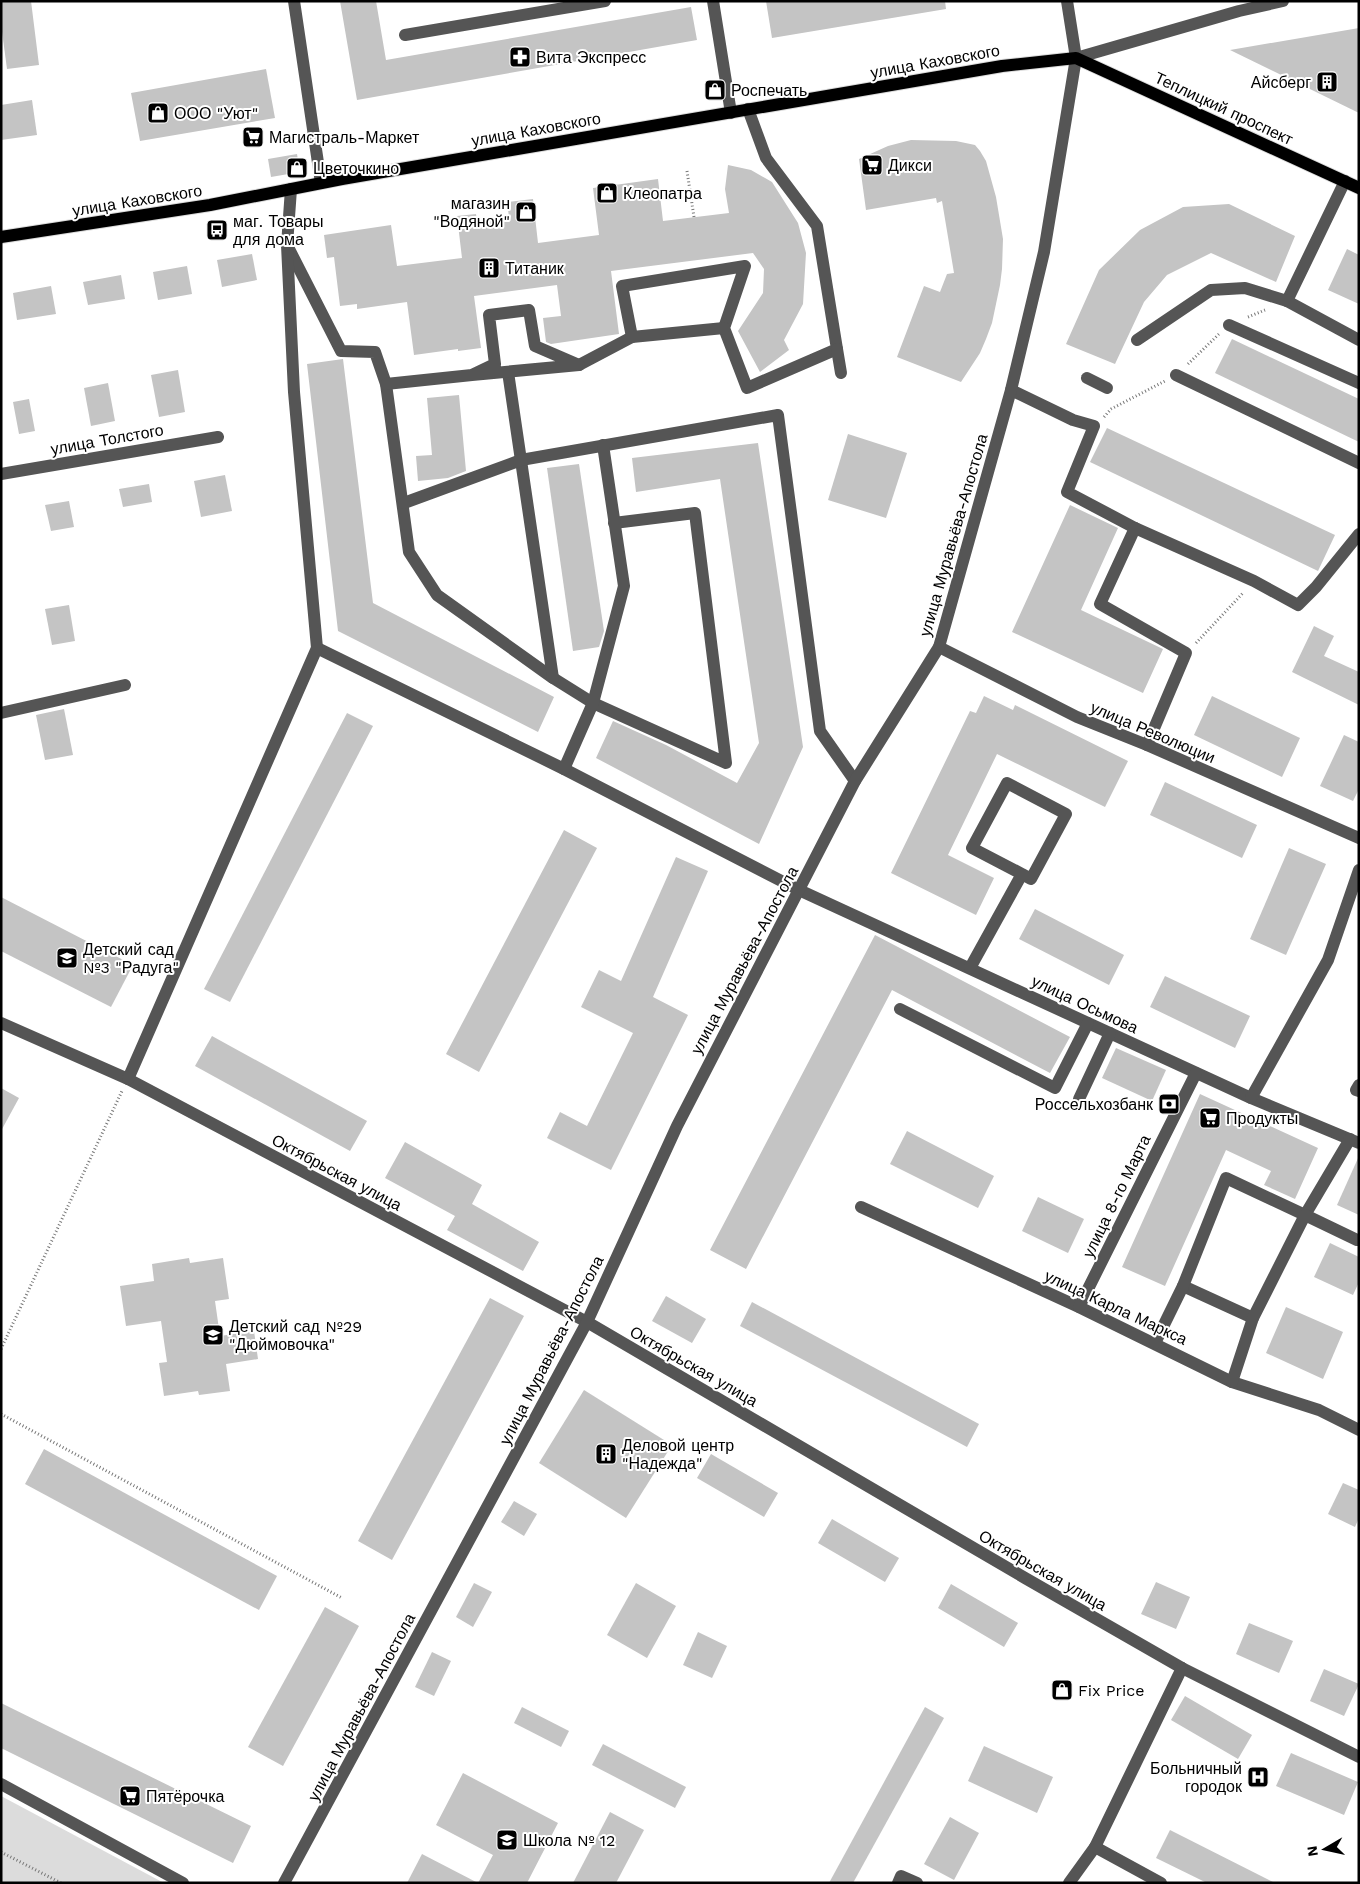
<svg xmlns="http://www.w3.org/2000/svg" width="1360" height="1884" viewBox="0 0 1360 1884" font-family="'Work Sans',sans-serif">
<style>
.green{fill:#dcdcdc}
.building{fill:#c4c4c4}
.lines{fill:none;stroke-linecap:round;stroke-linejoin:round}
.major-casing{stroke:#dbdbdb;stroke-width:14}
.path{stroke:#777;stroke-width:3;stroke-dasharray:1 2.5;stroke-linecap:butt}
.minor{stroke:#555;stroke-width:12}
.major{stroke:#000;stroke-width:12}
.labels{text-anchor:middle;stroke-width:4;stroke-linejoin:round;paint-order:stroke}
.poi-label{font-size:16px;fill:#000;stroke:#fff;text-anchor:start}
.street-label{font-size:16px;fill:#000;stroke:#fff}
</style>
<rect width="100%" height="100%" fill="#fff"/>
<!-- green -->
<polygon class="green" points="1,1796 164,1883 1,1883"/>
<!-- building -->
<g class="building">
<polygon points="1,1 31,1 39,65 7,69 1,24"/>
<polygon points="340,1 376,1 386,60 691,7 697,40 357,100"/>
<polygon points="766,1 945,1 946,9 772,38"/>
<polygon points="1359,28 1359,113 1230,50"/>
<polygon points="266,69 275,118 140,141 131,93"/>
<polygon points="32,100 37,135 1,140 1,105"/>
<polygon points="911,140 956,141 975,145 980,151 986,161 996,197 1003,239 1002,269 1000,285 992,323 986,339 980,353 961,382 897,357 924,286 940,292 947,274 954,273 942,201 937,203 936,198 866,210 859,159 888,146"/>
<polygon points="297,154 300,172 271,177 268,159"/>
<polygon points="728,165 751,170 772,182 798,223 806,253 803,304 784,340 789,350 760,372 738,331 763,293 764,269 753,253 611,271 619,334 551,344 546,342 543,318 561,316 557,285 474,296 481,348 458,351 458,349 414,355 407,302 357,309 357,304 340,306 334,257 327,258 324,235 391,225 397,266 462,258 457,216 476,214 477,221 509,217 507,202 533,199 538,243 599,235 593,188 658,179 663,221 729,213 725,189"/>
<polygon points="1229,204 1295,236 1276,282 1211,253 1167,275 1144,302 1115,364 1066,344 1099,270 1140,230 1183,207"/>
<polygon points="1347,249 1359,255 1359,304 1328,290"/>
<polygon points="252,254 257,280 222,287 217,260"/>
<polygon points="187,266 192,294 158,300 153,272"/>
<polygon points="121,275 125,299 88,305 83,282"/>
<polygon points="51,286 56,314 17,320 13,293"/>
<polygon points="1232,339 1359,399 1359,442 1215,373"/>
<polygon points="343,359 373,603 554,697 538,732 338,631 307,364"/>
<polygon points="178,370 185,412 159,417 151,375"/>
<polygon points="108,383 115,421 91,426 84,388"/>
<polygon points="459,395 466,471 448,478 418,481 416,456 432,455 427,398"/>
<polygon points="29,399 35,431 19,434 13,402"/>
<polygon points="1107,428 1335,535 1318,571 1090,462"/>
<polygon points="848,434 907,453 886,518 828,500"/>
<polygon points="758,443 803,747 759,844 596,758 613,721 666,745 737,783 759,743 720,479 636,492 632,458"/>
<polygon points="579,464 604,631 599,647 573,651 547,468"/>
<polygon points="225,475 232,511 201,517 194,481"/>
<polygon points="149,484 152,502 123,507 119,489"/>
<polygon points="69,501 74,527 51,531 45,505"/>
<polygon points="1070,505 1118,528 1081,610 1163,649 1143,693 1012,632"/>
<polygon points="69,605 75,641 52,645 45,609"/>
<polygon points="1314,626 1334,636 1324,656 1359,672 1359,705 1292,672"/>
<polygon points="984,696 1013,710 1015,705 1128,761 1105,807 997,754 948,855 994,878 976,915 891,873 970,711 976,713"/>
<polygon points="1212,696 1300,738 1282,777 1194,735"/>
<polygon points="64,709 73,755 45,760 36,715"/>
<polygon points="347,713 373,726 230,1002 204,989"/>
<polygon points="1344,735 1359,742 1359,789 1353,801 1320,786"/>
<polygon points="1165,782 1257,825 1242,858 1150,815"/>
<polygon points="564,830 597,848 479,1072 446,1054"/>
<polygon points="1289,848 1326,864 1286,955 1250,939"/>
<polygon points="676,857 708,871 653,997 688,1015 611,1170 547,1138 560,1112 587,1126 633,1033 581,1007 599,970 621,981"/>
<polygon points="1,897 133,965 111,1007 1,951"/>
<polygon points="1035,909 1124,955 1109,985 1019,939"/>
<polygon points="875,935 1070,1037 1050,1073 892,990 746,1269 710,1250"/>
<polygon points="1165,976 1250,1016 1235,1048 1150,1007"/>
<polygon points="212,1036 367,1121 350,1151 195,1066"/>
<polygon points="1116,1048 1166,1070 1152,1101 1102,1078"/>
<polygon points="1,1088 19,1098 1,1131"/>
<polygon points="1200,1094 1318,1148 1295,1199 1264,1185 1271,1171 1226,1150 1165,1286 1122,1267"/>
<polygon points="907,1131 994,1176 978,1208 890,1164"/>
<polygon points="405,1142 482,1185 472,1204 539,1242 523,1271 447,1230 455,1216 385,1178"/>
<polygon points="1359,1156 1359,1215 1337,1205"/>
<polygon points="1038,1197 1084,1219 1068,1253 1022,1231"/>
<polygon points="1330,1243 1359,1257 1359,1282 1353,1295 1314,1277"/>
<polygon points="189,1258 190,1263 223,1258 229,1299 215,1301 220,1336 254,1331 258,1359 226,1364 230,1391 199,1395 198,1391 164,1396 159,1363 167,1362 161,1321 126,1326 120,1286 154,1281 152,1264"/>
<polygon points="666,1296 706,1319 692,1343 652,1321"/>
<polygon points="490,1298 524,1316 392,1560 358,1541"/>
<polygon points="752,1302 979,1424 967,1447 740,1326"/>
<polygon points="1286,1307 1343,1332 1323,1379 1266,1353"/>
<polygon points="584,1390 672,1445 626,1518 539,1463"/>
<polygon points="44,1449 277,1576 259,1610 25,1484"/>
<polygon points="711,1454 778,1493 764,1517 697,1478"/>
<polygon points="1343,1483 1359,1490 1359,1518 1355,1527 1328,1514"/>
<polygon points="514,1501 537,1514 524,1536 501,1522"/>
<polygon points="832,1519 899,1558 885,1582 818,1543"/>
<polygon points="1156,1582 1190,1597 1176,1629 1141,1614"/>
<polygon points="474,1583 492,1592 473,1627 456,1617"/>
<polygon points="636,1583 676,1606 647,1658 607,1635"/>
<polygon points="951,1584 1018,1623 1004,1647 938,1608"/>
<polygon points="325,1607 359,1626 283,1766 248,1747"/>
<polygon points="1249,1623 1293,1641 1279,1673 1236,1654"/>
<polygon points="698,1632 727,1646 712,1678 683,1665"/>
<polygon points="432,1652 451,1661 434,1696 415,1687"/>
<polygon points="1324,1669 1359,1684 1344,1716 1310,1701"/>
<polygon points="1185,1696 1252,1735 1238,1759 1171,1720"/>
<polygon points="1,1703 251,1826 233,1863 1,1748"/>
<polygon points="522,1707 569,1731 561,1747 514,1723"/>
<polygon points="925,1707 944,1718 853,1883 829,1883"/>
<polygon points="603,1744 686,1787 675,1808 592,1765"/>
<polygon points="984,1746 1053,1777 1037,1813 968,1781"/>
<polygon points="1291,1753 1358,1782 1344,1815 1276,1786"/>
<polygon points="463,1773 558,1823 527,1883 478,1883 493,1855 436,1825"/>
<polygon points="610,1812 644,1830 616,1883 573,1883"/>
<polygon points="950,1817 979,1833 954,1880 924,1864"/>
<polygon points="1170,1830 1275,1883 1207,1883 1156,1858"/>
<polygon points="422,1854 478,1883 407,1883"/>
</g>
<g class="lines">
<!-- major casing -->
<g class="major-casing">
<polyline id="major" points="1,237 210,205 342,179 1002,66 1076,58 1359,188"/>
</g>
<!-- path -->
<g class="path">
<polyline points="687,171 694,217"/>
<polyline points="1248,317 1265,310"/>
<polyline points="1188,364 1219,334"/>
<polyline points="1104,417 1111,409 1165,381"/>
<polyline points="1196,643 1243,593"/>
<polyline points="1,1349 122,1091"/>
<polyline points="1,1414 342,1598"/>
<polyline points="1,1852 61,1883"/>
</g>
<!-- minor -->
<g class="minor">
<polyline points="294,1 321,183"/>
<polyline points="713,1 731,113"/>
<polyline points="405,35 605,1"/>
<polyline points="1076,58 1239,11 1283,1"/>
<polyline points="287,245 341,351 375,352 386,384 409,552 437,595 553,678 593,703 726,763 695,513 614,523"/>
<polyline points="1287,301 1345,181"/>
<polyline points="1229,325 1359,383"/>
<polyline points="632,337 622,286 745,266 724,328 747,388 837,349 817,226 766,158 748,109"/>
<polyline points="1137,340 1211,290 1245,288 1287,301 1359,340"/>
<polyline points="837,349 841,373"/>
<polyline points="579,365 632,337 724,328"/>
<polyline points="508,372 553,678"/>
<polyline points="1176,375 1359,463"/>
<polyline points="1087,378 1107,388"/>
<polyline points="386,384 472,375 495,364 489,315 529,310 535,346 579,365 472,375"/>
<polyline points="1011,390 1073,420 1094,426 1067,492 1135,528 1254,581 1298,605 1316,587 1359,534"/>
<polyline points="1,474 218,437"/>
<polyline points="404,503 521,460 778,415 820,731 855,781"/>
<polyline points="1135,528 1100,604 1186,653 1147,745"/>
<polyline points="939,647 1077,717 1147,745 1359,838"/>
<polyline points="317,648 564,769 799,890 1251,1098 1359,1143"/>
<polyline points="1,713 125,685"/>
<polyline points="564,769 593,703 624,586 603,445"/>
<polyline points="970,968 1022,874 972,848 1007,783 1066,814 1031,879 1022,874"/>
<polyline points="900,1009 1055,1088 1088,1023"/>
<polyline points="1,1023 128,1079 587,1322 1025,1578 1182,1668 1359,1757"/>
<polyline points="128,1079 317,648 294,392 287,245 291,189"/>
<polyline points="1359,1085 1356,1090 1359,1091"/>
<polyline points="1251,1098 1328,960 1359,870"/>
<polyline points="1079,1099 1110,1033"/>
<polyline points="861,1207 1079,1307 1232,1382 1319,1410 1359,1430"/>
<polyline points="1183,1286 1253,1318"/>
<polyline points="1079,1307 1196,1073"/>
<polyline points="1155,1343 1183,1286 1226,1178 1305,1215 1350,1139"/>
<polyline points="1232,1382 1253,1318 1305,1215 1357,1240"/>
<polyline points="1,1784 183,1883"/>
<polyline points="284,1883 587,1322 677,1126 855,781 939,647 1011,390 1044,252 1076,58 1067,1"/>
<polyline points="898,1883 901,1876 917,1883"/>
<polyline points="1069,1883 1095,1847"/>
<polyline points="1161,1883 1095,1847 1182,1668"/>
</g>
<!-- major -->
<use href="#major" class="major"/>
</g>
<!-- icons -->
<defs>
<g id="pharmacy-square" transform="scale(1.125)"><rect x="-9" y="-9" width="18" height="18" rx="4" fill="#000" stroke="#fff"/><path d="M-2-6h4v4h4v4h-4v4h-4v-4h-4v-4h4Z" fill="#fff"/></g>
<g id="building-square" transform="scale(1.125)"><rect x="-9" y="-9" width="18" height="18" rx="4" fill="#000" stroke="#fff"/><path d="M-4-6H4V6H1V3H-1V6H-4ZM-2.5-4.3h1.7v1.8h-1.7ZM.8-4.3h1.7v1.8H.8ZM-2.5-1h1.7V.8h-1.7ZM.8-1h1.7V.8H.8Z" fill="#fff"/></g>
<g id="shop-square" transform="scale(1.125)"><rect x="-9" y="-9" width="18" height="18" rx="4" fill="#000" stroke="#fff"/><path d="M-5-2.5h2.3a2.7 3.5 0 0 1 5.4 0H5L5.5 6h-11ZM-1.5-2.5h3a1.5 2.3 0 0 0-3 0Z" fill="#fff"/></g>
<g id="supermarket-square" transform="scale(1.125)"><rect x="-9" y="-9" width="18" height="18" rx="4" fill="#000" stroke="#fff"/><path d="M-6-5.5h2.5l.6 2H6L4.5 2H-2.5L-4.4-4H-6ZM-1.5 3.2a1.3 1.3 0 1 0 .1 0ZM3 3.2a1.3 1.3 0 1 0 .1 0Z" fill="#fff"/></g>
<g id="bus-square" transform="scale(1.125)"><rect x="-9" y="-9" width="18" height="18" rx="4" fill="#000" stroke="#fff"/><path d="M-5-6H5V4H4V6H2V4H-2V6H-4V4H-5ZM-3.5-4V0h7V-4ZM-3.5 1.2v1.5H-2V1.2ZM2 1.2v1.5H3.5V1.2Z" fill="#fff"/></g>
<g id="school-square" transform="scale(1.125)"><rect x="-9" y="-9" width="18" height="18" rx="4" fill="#000" stroke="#fff"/><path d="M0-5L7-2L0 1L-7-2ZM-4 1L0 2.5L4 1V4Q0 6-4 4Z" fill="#fff"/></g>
<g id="bank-square" transform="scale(1.125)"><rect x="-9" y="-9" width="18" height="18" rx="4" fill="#000" stroke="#fff"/><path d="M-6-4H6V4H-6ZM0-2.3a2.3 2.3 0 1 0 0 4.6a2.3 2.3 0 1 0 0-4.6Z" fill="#fff"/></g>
<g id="hospital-square" transform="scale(1.125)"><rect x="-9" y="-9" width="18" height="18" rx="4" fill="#000" stroke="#fff"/><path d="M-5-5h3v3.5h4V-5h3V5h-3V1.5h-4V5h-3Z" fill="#fff"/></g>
</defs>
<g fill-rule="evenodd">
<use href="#pharmacy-square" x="520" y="57"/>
<use href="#building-square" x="1327" y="82"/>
<use href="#shop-square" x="715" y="90"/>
<use href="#shop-square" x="158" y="113"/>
<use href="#supermarket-square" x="253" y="137"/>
<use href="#supermarket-square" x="872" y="165"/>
<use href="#shop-square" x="297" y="168"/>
<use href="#shop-square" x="607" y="193"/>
<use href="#shop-square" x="526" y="212"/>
<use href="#bus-square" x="217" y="230"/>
<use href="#building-square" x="489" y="268"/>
<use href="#school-square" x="67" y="958"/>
<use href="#bank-square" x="1169" y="1104"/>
<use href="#supermarket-square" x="1210" y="1118"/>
<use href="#school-square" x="213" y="1335"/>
<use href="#building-square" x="606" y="1454"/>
<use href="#shop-square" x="1062" y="1690"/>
<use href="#hospital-square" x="1258" y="1777"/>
<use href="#supermarket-square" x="130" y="1796"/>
<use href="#school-square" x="507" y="1840"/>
</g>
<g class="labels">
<!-- poi labels -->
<g class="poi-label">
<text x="536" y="63">Вита Экспресс</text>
<text x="1311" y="88" text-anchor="end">Айсберг</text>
<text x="731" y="96">Роспечать</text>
<text x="174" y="119">ООО "Уют"</text>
<text x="269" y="143">Магистраль-Маркет</text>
<text x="888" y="171">Дикси</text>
<text x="313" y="174">Цветочкино</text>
<text x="623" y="199">Клеопатра</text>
<text x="510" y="209" text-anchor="end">магазин<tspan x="510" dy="18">"Водяной"</tspan></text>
<text x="233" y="227">маг. Товары<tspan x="233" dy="18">для дома</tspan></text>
<text x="505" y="274">Титаник</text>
<text x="83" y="955">Детский сад<tspan x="83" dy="18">№3 "Радуга"</tspan></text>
<text x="1153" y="1110" text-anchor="end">Россельхозбанк</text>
<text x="1226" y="1124">Продукты</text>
<text x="229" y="1332">Детский сад №29<tspan x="229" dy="18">"Дюймовочка"</tspan></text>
<text x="622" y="1451">Деловой центр<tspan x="622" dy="18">"Надежда"</tspan></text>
<text x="1078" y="1696">Fix Price</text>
<text x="1242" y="1774" text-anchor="end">Больничный<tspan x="1242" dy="18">городок</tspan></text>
<text x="146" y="1802">Пятёрочка</text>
<text x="523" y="1846">Школа № 12</text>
</g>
<!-- street labels -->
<g class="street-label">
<text transform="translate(935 61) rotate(-10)" y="6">улица Каховского</text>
<text transform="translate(1224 108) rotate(25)" y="6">Теплицкий проспект</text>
<text transform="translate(536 129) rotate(-10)" y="6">улица Каховского</text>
<text transform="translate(137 200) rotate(-9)" y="6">улица Каховского</text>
<text transform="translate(107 439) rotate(-10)" y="6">улица Толстого</text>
<text transform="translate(953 535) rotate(-74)" y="6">улица Муравьёва-Апостола</text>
<text transform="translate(1153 732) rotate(23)" y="6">улица Революции</text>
<text transform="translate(744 960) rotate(-62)" y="6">улица Муравьёва-Апостола</text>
<text transform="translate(1085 1004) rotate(25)" y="6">улица Осьмова</text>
<text transform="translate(337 1172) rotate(28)" y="6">Октябрьская улица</text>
<text transform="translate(1116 1196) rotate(-64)" y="6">улица 8-го Марта</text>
<text transform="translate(1116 1307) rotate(25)" y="6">улица Карла Маркса</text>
<text transform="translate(551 1350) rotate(-63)" y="6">улица Муравьёва-Апостола</text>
<text transform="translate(694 1366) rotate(30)" y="6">Октябрьская улица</text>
<text transform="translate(1043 1570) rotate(30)" y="6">Октябрьская улица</text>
<text transform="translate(361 1707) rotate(-62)" y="6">улица Муравьёва-Апостола</text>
</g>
</g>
<!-- border -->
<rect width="1360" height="1884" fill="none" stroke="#000000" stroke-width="5"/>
<!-- north arrow -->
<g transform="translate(1325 1849) rotate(261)" stroke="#ffffff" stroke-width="4" paint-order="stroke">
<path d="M0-4L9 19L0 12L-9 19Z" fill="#000000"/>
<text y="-8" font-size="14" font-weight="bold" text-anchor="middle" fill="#000000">N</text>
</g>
</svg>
